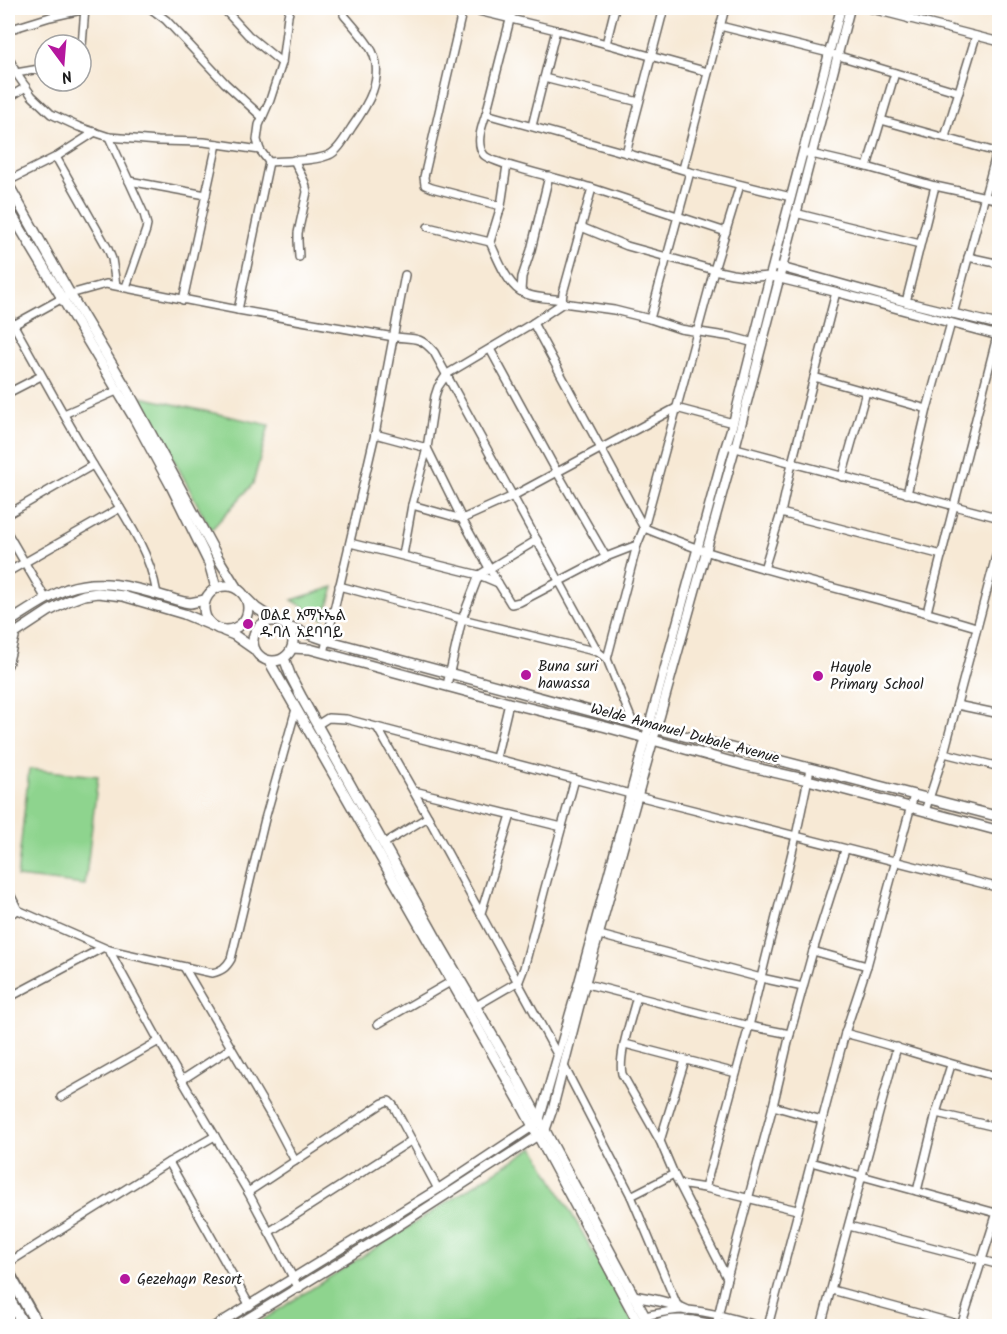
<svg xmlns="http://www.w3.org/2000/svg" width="1007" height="1334" viewBox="0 0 1007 1334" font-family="Kalam,'Noto Sans Ethiopic',sans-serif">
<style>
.park{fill:#8ed48e;stroke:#557855;stroke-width:1.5}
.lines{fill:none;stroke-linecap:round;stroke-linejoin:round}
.minor-casing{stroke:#69645d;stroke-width:10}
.tertiary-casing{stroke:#69645d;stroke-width:11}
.secondary-casing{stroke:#69645d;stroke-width:12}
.trunk-casing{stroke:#69645d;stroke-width:14}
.minor{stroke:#fff;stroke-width:7}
.tertiary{stroke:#fff;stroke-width:8}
.secondary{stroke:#fff;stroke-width:9}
.trunk{stroke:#fff;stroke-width:10}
.poi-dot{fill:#b5179e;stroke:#fff;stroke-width:2}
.labels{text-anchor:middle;stroke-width:5;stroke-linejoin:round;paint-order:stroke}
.poi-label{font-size:15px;fill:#1c1c1c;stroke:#fff;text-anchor:start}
.street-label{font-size:15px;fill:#1c1c1c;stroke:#fff}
</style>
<rect width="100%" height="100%" fill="#fff"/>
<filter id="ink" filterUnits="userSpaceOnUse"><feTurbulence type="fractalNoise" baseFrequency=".0167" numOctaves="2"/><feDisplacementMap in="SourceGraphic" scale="12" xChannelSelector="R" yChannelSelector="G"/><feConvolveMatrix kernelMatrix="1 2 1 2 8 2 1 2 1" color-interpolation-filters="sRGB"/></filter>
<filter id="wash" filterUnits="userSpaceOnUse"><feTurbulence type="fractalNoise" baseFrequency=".008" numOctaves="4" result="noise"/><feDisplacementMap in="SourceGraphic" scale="24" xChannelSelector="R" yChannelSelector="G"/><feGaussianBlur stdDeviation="1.35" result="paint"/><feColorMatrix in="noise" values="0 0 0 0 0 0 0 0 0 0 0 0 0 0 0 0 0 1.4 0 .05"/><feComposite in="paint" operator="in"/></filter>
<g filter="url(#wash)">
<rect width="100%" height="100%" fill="#f7e9d5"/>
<!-- park -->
<g class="park">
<polygon points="141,397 269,425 253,484 211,530"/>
<polygon points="334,587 324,619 292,600"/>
<polygon points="29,769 98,776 85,885 17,877"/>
<polygon points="534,1147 635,1326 253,1326"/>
</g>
</g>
<g filter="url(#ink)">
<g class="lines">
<!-- minor casing -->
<g class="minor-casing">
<g id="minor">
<polyline points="150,8 166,20 225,83 262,117"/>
<polyline points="223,8 248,35 282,63"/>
<polyline points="463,8 424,177 425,185 432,188 501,206 507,165"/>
<polyline points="466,8 556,30 708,72"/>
<polyline points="513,8 486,114 626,153 690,172 791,197"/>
<polyline points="868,8 1000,42"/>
<polyline points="909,19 912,8"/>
<polyline points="720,26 829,53 959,92"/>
<polyline points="8,30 50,17 90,8"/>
<polyline points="606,44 615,8"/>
<polyline points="8,56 16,73 32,96 51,114 79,127 109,137 158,141 204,142 260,150"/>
<polyline points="81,58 85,8"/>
<polyline points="16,73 45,68"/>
<polyline points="544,78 639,102"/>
<polyline points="8,98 26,87"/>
<path d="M 486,114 C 482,126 475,144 484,155 C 490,163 576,183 592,188 L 563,293 L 562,300 L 563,303"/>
<polyline points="881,120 996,152"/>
<polyline points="532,126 556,30"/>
<polyline points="109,137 144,214 147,225 146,230 126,287"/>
<polyline points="945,137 976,36"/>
<polyline points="803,152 867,167 935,186 1000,200"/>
<polyline points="626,153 664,8"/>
<polyline points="56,157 108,249 112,259 116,285"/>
<polyline points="294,160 305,183 307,192 298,233 298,241 299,257"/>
<path d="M 269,162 C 287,160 313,162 329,155 C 339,151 346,136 352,127 C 367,106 385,78 372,51 C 365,38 353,26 344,15"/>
<polyline points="867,167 895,73"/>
<polyline points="683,169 725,8"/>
<polyline points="8,181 56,157 95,132"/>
<polyline points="129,181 206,195"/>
<polyline points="592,188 726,232"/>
<path d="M 501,206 L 490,242 C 497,257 506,282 520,291 C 531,298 548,298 562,300"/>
<polyline points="795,213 920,244"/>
<polyline points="428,227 490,242"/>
<polyline points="581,227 627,246 714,270 732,274 755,277 770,276"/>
<polyline points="968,257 1000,264"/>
<polyline points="521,291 522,277 531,250 549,176"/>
<polyline points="183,300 217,144"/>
<polyline points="906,302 935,186"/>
<polyline points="238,310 269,162 260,150 257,140 259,125 270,100 282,63 288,16 290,8"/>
<polyline points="953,314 1000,140"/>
<path d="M 8,315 C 36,364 63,415 92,463 C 117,505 149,545 157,594"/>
<polyline points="650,319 690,172"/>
<path d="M 533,323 L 644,528 C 665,536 686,545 708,552 C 796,580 887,600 976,627"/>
<path d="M 8,328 L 70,294 L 106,284 L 238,310 L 394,337 C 414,339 420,336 434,352 L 598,652 L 607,659 L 633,723"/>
<polyline points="490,349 557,472 606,557"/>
<polyline points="814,377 927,409"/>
<polyline points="8,393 41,376"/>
<polyline points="64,414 119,390"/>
<polyline points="375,434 427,448 462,519 489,568 511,604 520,602 606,557 637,545"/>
<polyline points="732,447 1000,518"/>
<polyline points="842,477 866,392"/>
<polyline points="907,494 927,409 951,323"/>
<polyline points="412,505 462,519 513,496 676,408 733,423"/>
<polyline points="781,513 942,555"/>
<polyline points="8,514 93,465"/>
<polyline points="8,534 46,599"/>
<polyline points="350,543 479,575 498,583"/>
<polyline points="403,555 412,505 427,448 435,396 438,387 447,374 533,323 563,303 614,310 650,319 680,329 732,337 754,343"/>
<polyline points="764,569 781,513 792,463 836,292"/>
<polyline points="8,572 120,508"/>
<polyline points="339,586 462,619 598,652"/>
<polyline points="927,612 997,336"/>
<polyline points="324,653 375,434 405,275"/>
<polyline points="607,659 637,545 644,528 714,270 740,185"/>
<polyline points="8,665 16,633"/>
<polyline points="447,685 462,619 479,575 537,540"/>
<polyline points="957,705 1000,714"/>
<polyline points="317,725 328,718 346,719 638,796 1000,888"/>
<polyline points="377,727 428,817 558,1056"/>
<polyline points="944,753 1000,767"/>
<polyline points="496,758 509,703"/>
<polyline points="414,791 562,827"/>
<polyline points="925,811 944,753 1000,541"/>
<polyline points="383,844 428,817"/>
<polyline points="8,890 18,910 109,950 159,1041 248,1192 299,1289"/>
<polyline points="481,913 511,815"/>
<polyline points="8,915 18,910"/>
<polyline points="596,934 761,978 803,987"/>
<path d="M 109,950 L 212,973 C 221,971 226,968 231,959 L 265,819 L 296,709"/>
<polyline points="813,951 867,966"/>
<polyline points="184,967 274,1121 295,1161"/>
<polyline points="583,983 749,1026 790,1034"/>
<path d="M 637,996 C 632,1017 618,1054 622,1074 L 660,1141 L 674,1174 L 727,1278"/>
<polyline points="8,998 102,948"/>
<polyline points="476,1006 519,981 524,968 545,888 575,779"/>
<polyline points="378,1024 452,981"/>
<path d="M 845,1033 C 897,1047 948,1064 1000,1077"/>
<polyline points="625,1044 736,1073"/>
<polyline points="564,1066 631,1196 677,1305"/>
<polyline points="182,1080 231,1048"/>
<polyline points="61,1097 159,1041"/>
<polyline points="773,1106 822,1120"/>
<polyline points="936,1113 1000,1128"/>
<polyline points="660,1141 685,1060"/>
<polyline points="169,1162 250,1306"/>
<polyline points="811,1162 996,1213"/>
<polyline points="679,1184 705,1188 797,1210"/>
<polyline points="705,1188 749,1026 796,836 810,769"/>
<polyline points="917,1191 936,1113 951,1065"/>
<polyline points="248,1192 383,1103 389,1101 393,1105 438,1189"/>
<polyline points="631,1196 674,1174"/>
<polyline points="849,1226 1000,1265"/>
<polyline points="269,1232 412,1140"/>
<polyline points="8,1263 169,1162 215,1136"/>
<polyline points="832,1290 961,1325"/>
<path d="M 645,1316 C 659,1313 673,1309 688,1310 C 712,1312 736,1319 759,1326"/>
<path d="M 649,1325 C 656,1323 662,1321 668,1320 C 685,1317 706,1322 722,1326"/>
<polyline points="716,1325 727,1278 773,1106 790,1034 813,951 845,850"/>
<polyline points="768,1326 845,1033 867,966 914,795"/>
<polyline points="821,1326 897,1047"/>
<polyline points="961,1326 1000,1203"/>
</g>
</g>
<!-- tertiary casing -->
<g class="tertiary-casing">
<g id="tertiary">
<polyline points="776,266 906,302 1000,325"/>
<polyline points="774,277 836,292 1000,336"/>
<polyline points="215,1326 438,1189 533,1126 539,1121 579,982 723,455 733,423 770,276 841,8"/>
<polyline points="235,1326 389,1232 545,1131 553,1108 585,984 735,448 850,8"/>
</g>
</g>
<!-- secondary casing -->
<g class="secondary-casing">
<g id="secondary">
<polyline points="8,184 70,294 128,391 218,558 236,587"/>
<polyline points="8,208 134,418 171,486 209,563 216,588"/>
<circle cx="226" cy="608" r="22"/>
<polyline points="247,599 256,608 276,621"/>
<circle cx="273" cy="641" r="20"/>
<path d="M 8,623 C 27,611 46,597 67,589 C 107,575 146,592 184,602 L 190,603 L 205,600"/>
<polyline points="288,627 326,640 657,729 1000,817"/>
<polyline points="224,631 234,635 254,649"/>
<polyline points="8,638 49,611 68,601 84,595 98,593 123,596 184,614 213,626"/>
<polyline points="292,648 310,649 509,703 606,727 743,765 808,780 1000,831"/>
<polyline points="284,658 291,677 302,698 441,947 512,1069 650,1326"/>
<polyline points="269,661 520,1102 640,1326"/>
<path d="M 633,1296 C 651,1299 670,1302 686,1310"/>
<polyline points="680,1326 693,1321"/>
</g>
</g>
<!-- trunk casing -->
<g class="trunk-casing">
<g id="trunk">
<polyline points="8,1272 38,1326"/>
<polyline points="8,1297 24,1326"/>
</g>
</g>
<!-- minor -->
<use href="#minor" class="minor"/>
<!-- tertiary -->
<use href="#tertiary" class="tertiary"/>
<!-- secondary -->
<use href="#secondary" class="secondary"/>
<!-- trunk -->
<use href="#trunk" class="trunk"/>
</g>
</g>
<!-- markers -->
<g class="poi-dot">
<circle cx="248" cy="624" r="6"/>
<circle cx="526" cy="675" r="6"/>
<circle cx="818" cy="676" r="6"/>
<circle cx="125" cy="1279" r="6"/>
</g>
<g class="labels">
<!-- poi labels -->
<g class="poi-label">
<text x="260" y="620">ወልደ አማኑኤል<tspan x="260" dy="17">ዱባለ አደባባይ</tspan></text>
<text x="538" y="671">Buna suri<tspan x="538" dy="17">hawassa</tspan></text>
<text x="830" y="672">Hayole<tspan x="830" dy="17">Primary School</tspan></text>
<text x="137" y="1284">Gezehagn Resort</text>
</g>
<!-- street labels -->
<g class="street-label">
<text transform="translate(685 733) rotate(15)" y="5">Welde Amanuel Dubale Avenue</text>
</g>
</g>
<!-- margin -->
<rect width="1007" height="1334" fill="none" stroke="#fff" stroke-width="30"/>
<!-- north arrow -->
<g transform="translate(63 63) rotate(164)"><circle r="28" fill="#ffffff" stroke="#a4a4a4" stroke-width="1.5"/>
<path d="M0-4.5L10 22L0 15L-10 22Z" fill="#b5179e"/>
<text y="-9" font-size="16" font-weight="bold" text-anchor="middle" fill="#1c1c1c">N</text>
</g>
</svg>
